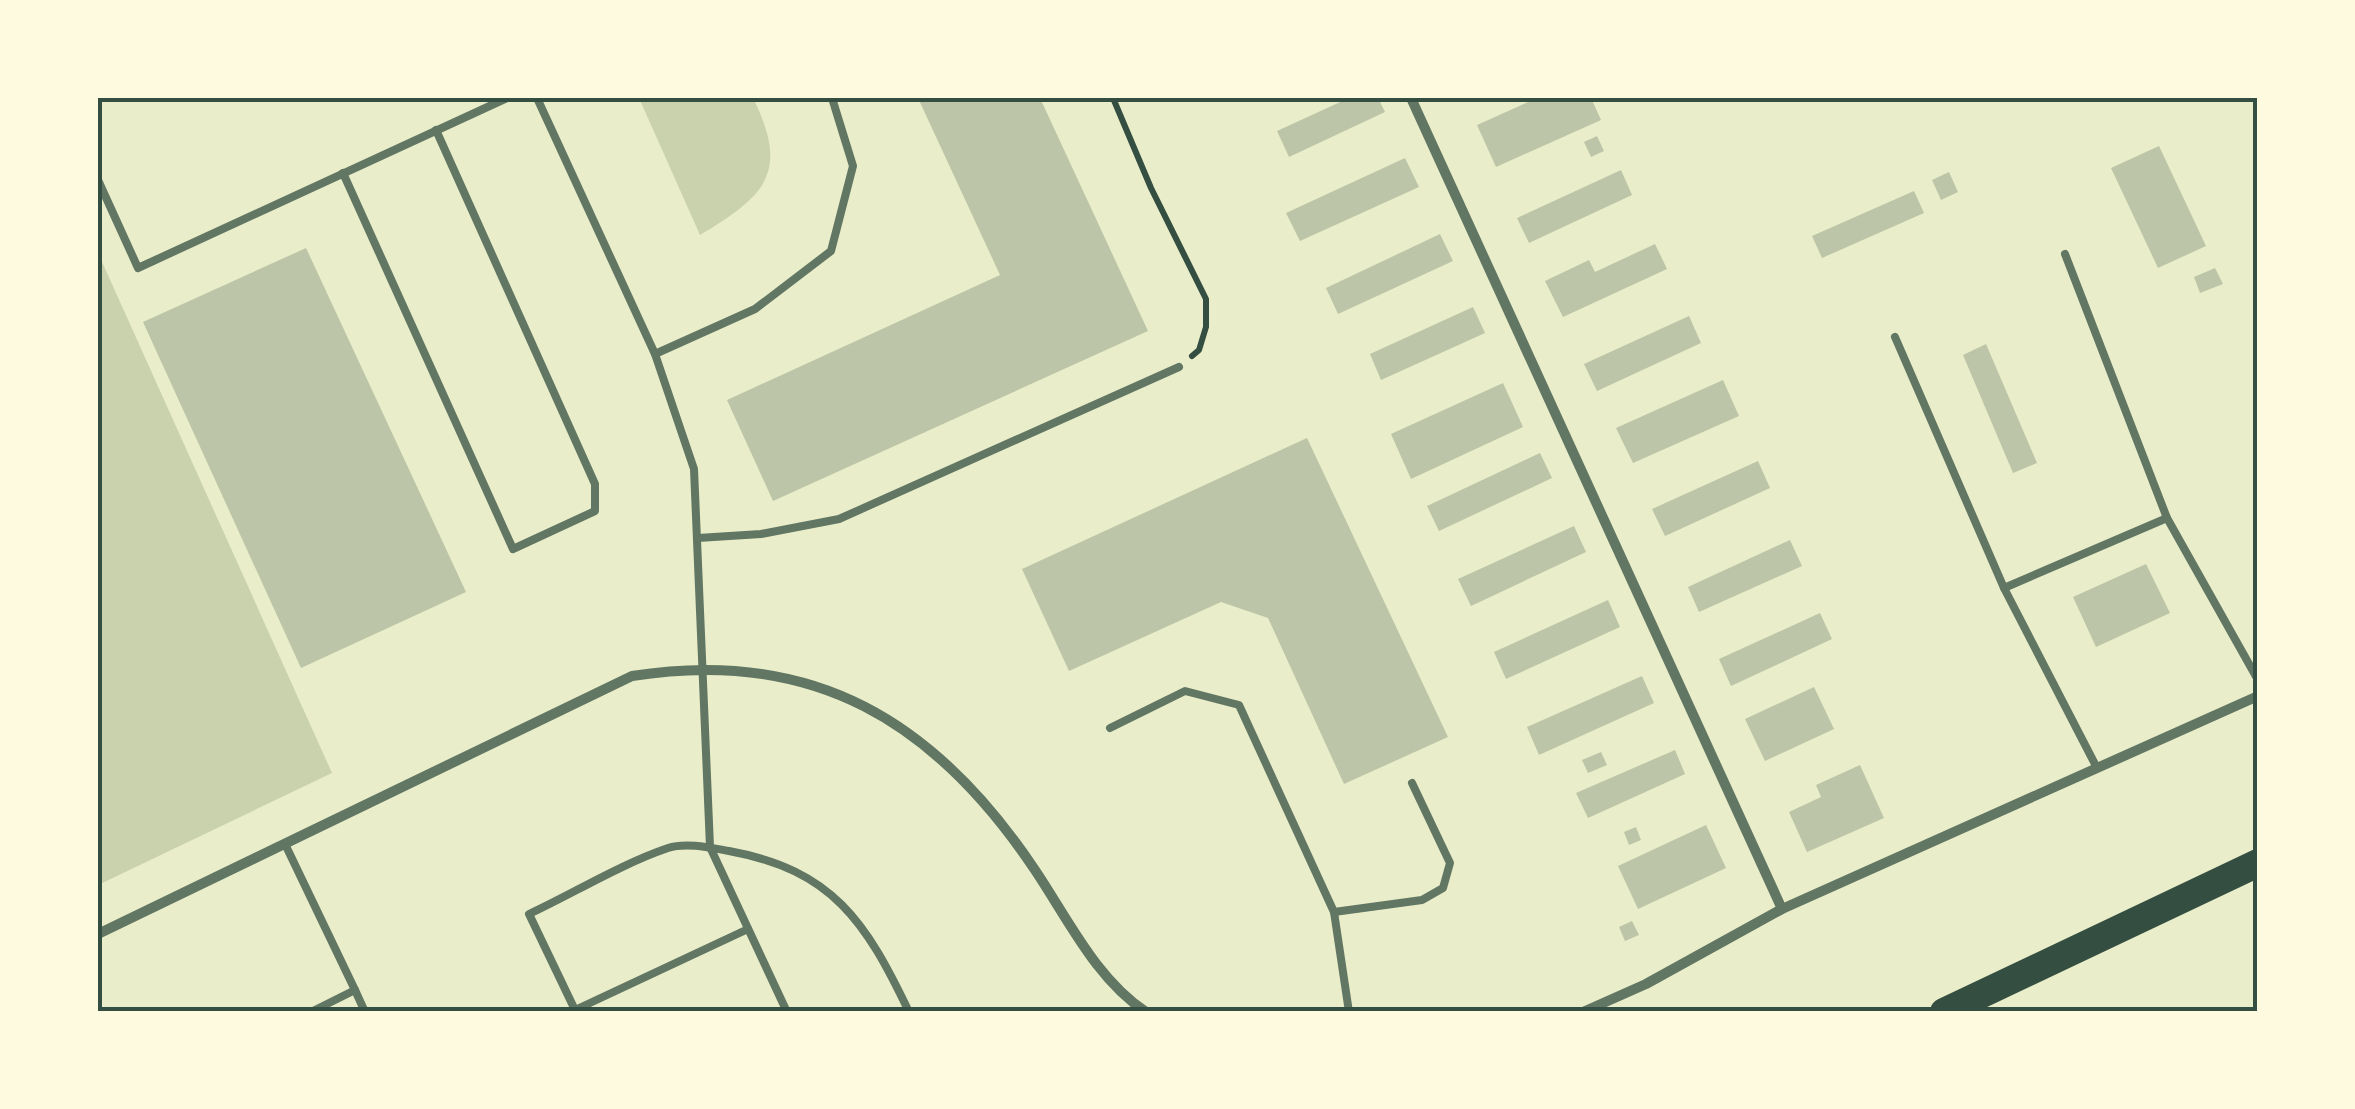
<svg xmlns="http://www.w3.org/2000/svg" width="2355" height="1109" viewBox="0 0 2355 1109" font-family="Overpass,sans-serif">
<style>
.green{fill:#cad2ad}
.building{fill:#bcc5a7}
.lines{fill:none;stroke-linecap:round;stroke-linejoin:round}
.path{stroke:#344e41;stroke-width:6}
.service{stroke:#617663;stroke-width:8}
.minor{stroke:#617663;stroke-width:10}
.trunk{stroke:#344e41;stroke-width:28}
.neatline{fill:none;stroke:#344e41;stroke-width:4}
</style>
<rect width="100%" height="100%" fill="#e9edc9"/>
<!-- green -->
<g class="green">
<path d="M 639,98 L 753,98 C 791,174 763,197 700,235 Z"/>
<polygon points="98,253 332,773 98,885"/>
</g>
<!-- building -->
<g class="building">
<polygon points="918,98 1040,98 1148,331 773,501 727,400 1000,275"/>
<polygon points="1349,98 1378,98 1385,112 1289,157 1277,131"/>
<polygon points="1537,98 1591,98 1601,120 1496,167 1477,125"/>
<polygon points="1597,136 1604,151 1591,157 1584,142"/>
<polygon points="2159,146 2206,246 2158,268 2111,168"/>
<polygon points="1405,158 1419,187 1300,241 1286,213"/>
<polygon points="1621,170 1632,195 1529,243 1517,218"/>
<polygon points="1949,172 1958,192 1941,200 1932,180"/>
<polygon points="1914,191 1924,213 1822,258 1812,236"/>
<polygon points="1440,234 1453,261 1338,314 1326,288"/>
<polygon points="1655,244 1667,269 1563,317 1545,281 1589,260 1595,272"/>
<polygon points="306,248 466,592 301,668 143,322"/>
<polygon points="2215,268 2223,284 2200,293 2194,277"/>
<polygon points="1473,307 1485,333 1381,380 1370,354"/>
<polygon points="1689,316 1701,343 1597,391 1584,364"/>
<polygon points="1986,344 2037,463 2013,473 1963,355"/>
<polygon points="1723,380 1739,416 1633,463 1616,428"/>
<polygon points="1503,383 1523,427 1411,479 1391,434"/>
<polygon points="1307,438 1448,737 1344,784 1268,618 1221,602 1069,671 1022,569"/>
<polygon points="1540,453 1552,478 1439,531 1427,506"/>
<polygon points="1758,461 1770,488 1665,536 1652,509"/>
<polygon points="1574,526 1586,552 1471,606 1458,579"/>
<polygon points="1790,540 1802,566 1699,612 1688,587"/>
<polygon points="2146,564 2170,613 2096,647 2073,597"/>
<polygon points="1608,600 1620,627 1506,679 1494,652"/>
<polygon points="1820,613 1832,639 1731,686 1719,659"/>
<polygon points="1642,676 1654,703 1539,755 1527,727"/>
<polygon points="1814,687 1834,729 1765,761 1745,719"/>
<polygon points="1675,750 1685,774 1588,818 1576,793"/>
<polygon points="1601,752 1607,765 1588,773 1582,760"/>
<polygon points="1860,765 1884,818 1807,852 1789,812 1821,797 1816,785"/>
<polygon points="1706,825 1726,868 1638,909 1618,866"/>
<polygon points="1636,827 1641,840 1629,845 1624,832"/>
<polygon points="1632,921 1639,935 1625,941 1619,927"/>
</g>
<g class="lines">
<!-- path -->
<polyline class="path" points="1113,98 1151,188 1206,299 1206,327 1199,350 1192,356"/>
<!-- service -->
<g class="service">
<polyline points="537,98 655,354 694,469 710,847 787,1012"/>
<polyline points="343,173 513,549 595,511 595,484 436,130"/>
<polyline points="98,180 138,268 507,98"/>
<polyline points="2065,254 2167,518"/>
<polyline points="1895,337 2004,588"/>
<polyline points="655,354 755,309 831,251 853,166 832,98"/>
<polyline points="698,538 761,534 839,519 1179,367"/>
<polyline points="1110,728 1185,691 1239,705 1334,912 1349,1012"/>
<polyline points="2097,768 2004,588 2167,518 2258,680"/>
<polyline points="285,844 355,990 311,1012"/>
<polyline points="1334,912 1422,900 1443,888 1450,863 1412,783"/>
<path d="M 748,929 L 575,1010 L 529,914 C 574,893 621,864 668,848 C 686,842 712,848 729,851 C 833,870 866,922 909,1012"/>
<polyline points="355,990 365,1012"/>
</g>
<!-- minor -->
<g class="minor">
<polyline points="1411,98 1782,909"/>
<path d="M 98,934 L 632,676 C 814,647 936,722 1035,870 C 1068,919 1096,979 1146,1012"/>
<polyline points="1583,1012 1646,984 1782,909 2258,696"/>
</g>
<!-- trunk -->
<polyline class="trunk" points="1944,1012 2258,863"/>
</g>
<!-- border -->
<rect width="2355" height="1109" fill="none" stroke="#fefae0" stroke-width="200"/>
<rect x="100" y="100" width="2155" height="909" class="neatline"/>
</svg>
